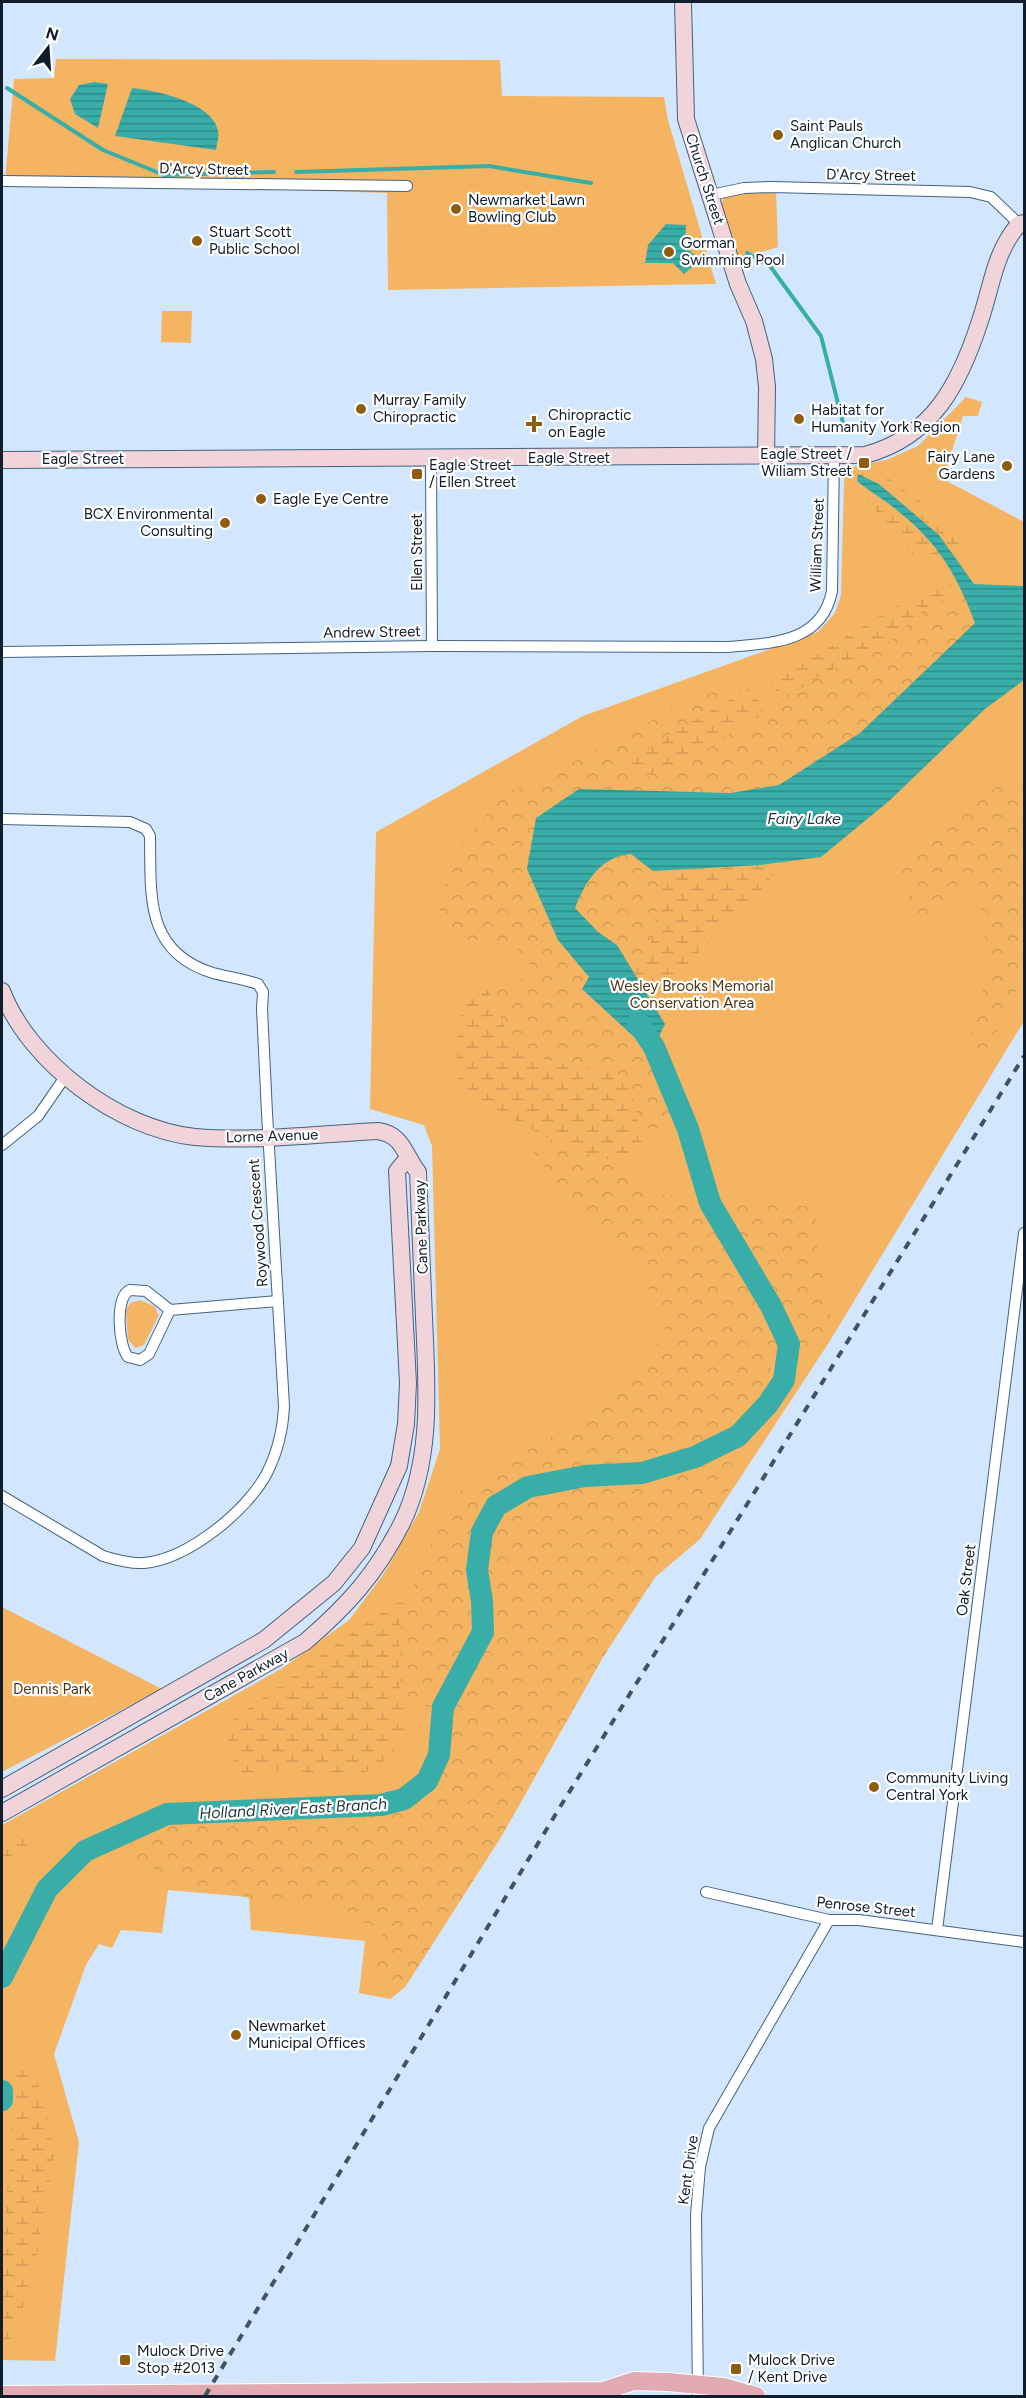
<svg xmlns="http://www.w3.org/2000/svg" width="1026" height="2398" viewBox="0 0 1026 2398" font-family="Figtree,sans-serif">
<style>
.green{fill:#f5b461}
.forest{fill:url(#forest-crowns)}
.wetland{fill:url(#wetland-marsh)}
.water{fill:url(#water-rules)}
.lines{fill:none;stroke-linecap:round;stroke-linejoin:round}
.stream{stroke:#39ada8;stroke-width:4}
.river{stroke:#39ada8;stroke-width:22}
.minor-casing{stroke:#436182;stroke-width:12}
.secondary-casing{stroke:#436182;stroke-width:18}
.primary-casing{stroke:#fff;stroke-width:20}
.minor{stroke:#fff;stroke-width:10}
.secondary{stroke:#f1d4d9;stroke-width:16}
.primary{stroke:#e2aab3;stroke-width:18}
.rail{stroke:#435261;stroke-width:4;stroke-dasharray:8 8;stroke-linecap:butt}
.poi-dot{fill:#905d0e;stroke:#fff;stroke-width:2}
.labels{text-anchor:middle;stroke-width:4.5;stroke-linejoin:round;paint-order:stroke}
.poi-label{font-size:15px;fill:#101d2a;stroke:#fff;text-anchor:start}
.street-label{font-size:15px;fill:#101d2a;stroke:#fff}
.park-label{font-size:15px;fill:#513613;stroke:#fff}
.water-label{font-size:16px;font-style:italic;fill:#1d3635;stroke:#fff}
</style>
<defs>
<pattern id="forest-crowns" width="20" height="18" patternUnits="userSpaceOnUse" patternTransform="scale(1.5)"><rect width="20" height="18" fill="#f5b461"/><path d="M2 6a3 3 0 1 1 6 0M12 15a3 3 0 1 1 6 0" fill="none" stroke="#d19a54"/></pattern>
<pattern id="wetland-marsh" width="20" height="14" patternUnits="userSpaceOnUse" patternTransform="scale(1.5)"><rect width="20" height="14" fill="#f5b461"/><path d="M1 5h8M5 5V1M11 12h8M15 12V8" fill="none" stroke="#d19a54"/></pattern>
<pattern id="water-rules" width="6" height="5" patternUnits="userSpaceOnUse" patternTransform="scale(1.5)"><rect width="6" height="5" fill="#39ada8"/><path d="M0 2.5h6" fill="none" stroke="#2f8c89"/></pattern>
</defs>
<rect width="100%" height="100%" fill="#d2e7fe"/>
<!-- green -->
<g class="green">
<polygon points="56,59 500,60 502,96 664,97 668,120 716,284 388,290 387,193 5,181 14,79 54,78"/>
<polygon points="776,192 778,247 736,260 719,209 724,197 741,193"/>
<polygon points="162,311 192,311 191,343 161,342"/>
<polygon points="966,397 982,402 978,416 963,416 943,479 1024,522 1024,1021 828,1344 700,1539 655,1577 603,1657 501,1837 405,1987 390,1999 359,1993 365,1941 251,1930 249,1897 168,1890 162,1933 121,1930 112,1948 99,1944 86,1965 54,2054 79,2142 55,2361 2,2360 2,1825 281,1669 349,1620 383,1575 419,1512 440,1449 432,1146 424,1125 370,1109 376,832 583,716 818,632 835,613 841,595 844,480 850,467 886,460 918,446"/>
<polygon points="140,1300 154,1306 159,1315 144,1345 135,1348 128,1340 126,1311 130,1303"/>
<polygon points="2,1607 162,1689 2,1772"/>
</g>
<!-- forest -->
<g class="forest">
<polygon points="957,594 963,594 975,623 860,733 779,785 730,793 579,789 558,940 633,1036 654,1047 672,1128 640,1129 634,1101 581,1065 545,1060 515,1048 487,989 538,974 514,945 457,938 439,909 455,853 501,796 578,760 687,701 742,684 750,688 662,739 625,767 647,777 760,717 762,706 782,701 817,677 889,642 926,608"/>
<polygon points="1024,778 1024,973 985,1056 969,1044 988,966 978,880 922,930 910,920 908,888 897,875 928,835 1007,780"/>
<path d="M 631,854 L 665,880 C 654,902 657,958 633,971 L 617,945 L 598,932 L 575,908 C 585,882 601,857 631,854 Z"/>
<polygon points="562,1133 611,1160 657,1194 815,1207 818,1256 831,1307 828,1344 796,1360 776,1355 759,1403 715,1435 732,1463 729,1494 700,1539 655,1577 603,1657 501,1837 405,1987 390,1999 377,1966 382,1934 328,1899 257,1900 183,1882 144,1865 112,1837 180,1819 242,1813 377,1816 441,1785 450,1712 418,1704 400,1691 398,1636 423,1559 463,1488 614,1400 666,1332 635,1253 570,1199 532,1150"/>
</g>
<!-- wetland -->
<g class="wetland">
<path d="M 877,470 L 930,509 L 957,537 L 964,559 L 957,561 C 932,525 899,492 858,474 Z"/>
<polygon points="857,481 897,510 927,537 948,565 913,555 865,498"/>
<polygon points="952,585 957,594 926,608 889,642 817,677 782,701 771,683 922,590"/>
<polygon points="750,688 762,706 760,717 647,777 624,767 662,739"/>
<path d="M 782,862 L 761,891 L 737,908 L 658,1000 L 651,1004 L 633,971 C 658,958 654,902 664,880 L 653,871 Z"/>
<path d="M 469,988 L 487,989 L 515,1048 L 545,1060 L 624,1075 L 634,1101 L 644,1155 C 637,1157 629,1161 622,1161 C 571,1158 499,1113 459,1083 C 456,1049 456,1020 469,988 Z"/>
<polygon points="405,1598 399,1633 400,1691 407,1723 392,1756 364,1773 332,1777 291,1770 238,1773 224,1726 363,1625"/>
<polygon points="20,1835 31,1837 26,1847 2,1862 2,1838"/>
<polygon points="17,2062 29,2062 46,2105 54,2157 36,2259 16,2332 6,2345 2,2339 2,2263"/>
</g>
<!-- water -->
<g class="water">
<polygon points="95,82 108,84 98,128 75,114 70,99 79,85"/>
<path d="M 132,88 C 155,90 214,103 218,131 C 219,137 217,144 216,150 L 115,136 Z"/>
<polygon points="666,224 686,225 685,247 697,257 698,262 684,274 673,263 645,263 648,245"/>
<path d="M 858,474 L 879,484 L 939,535 L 974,584 L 1024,586 L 1024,680 L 985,709 L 889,801 L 821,857 L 761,865 L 653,871 L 631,854 C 601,856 585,882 575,908 L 598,932 L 617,945 L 665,1024 L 654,1047 L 633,1036 L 582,989 L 589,977 L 558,940 L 527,869 L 536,818 L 579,789 L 730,793 L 779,785 L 860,733 L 975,623 C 957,575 939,544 898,511 C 885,500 870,492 857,481 Z"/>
</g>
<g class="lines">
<!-- stream -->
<g class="stream">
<polyline points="7,88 103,150 164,175 274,172"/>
<polyline points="296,172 489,166 591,183"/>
<polyline points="747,253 770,266 821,336 844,427"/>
<polyline points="2,1964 6,1964"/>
</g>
<!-- river -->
<g class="river">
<polyline points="2,1977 47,1889 85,1851 167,1814 381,1805 404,1799 427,1781 439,1755 443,1707 483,1632 482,1601 477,1570 482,1532 496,1506 528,1487 585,1476 642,1473 695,1457 738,1436 768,1404 784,1380 789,1344 771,1306 710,1203 688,1129 654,1047 638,1023"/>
<polyline points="2,2091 2,2100"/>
</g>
<!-- minor casing -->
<g class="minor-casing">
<g id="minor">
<polyline points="2,181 407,186"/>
<polyline points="711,195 744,188 772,187 970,192 991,197 1019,224"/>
<polyline points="431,458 432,646"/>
<path d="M 2,652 L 432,646 L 728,647 C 772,643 822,643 832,591 L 834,456"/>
<path d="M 2,819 L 130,822 L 146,829 L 150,836 C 151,894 144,952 213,973 C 228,977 243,979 258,984 L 263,992 L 262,1009 L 267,1113 L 284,1406 C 283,1429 277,1453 267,1473 C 247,1511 188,1559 144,1563 C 130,1564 116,1560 103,1556 L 2,1496"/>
<polyline points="2,1145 38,1116 65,1077"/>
<path d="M 170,1310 L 149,1354 L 140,1360 L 128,1357 C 118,1345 115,1296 130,1290 L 146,1291 L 170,1310 L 278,1301"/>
<polyline points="706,1892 829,1920 859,1920 1024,1942"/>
<polyline points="937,1930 1024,1233"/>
<polyline points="698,2396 696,2215 700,2167 709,2128 829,1920"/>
</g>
</g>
<!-- secondary casing -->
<g class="secondary-casing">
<g id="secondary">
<polyline points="683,2 686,119 738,284 754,321 764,359 767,387 766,457"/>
<path d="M 2,460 L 865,455 C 933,437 960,383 980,321 C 992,286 994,253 1019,224 L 1024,223"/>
<path d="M 2,991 C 29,1062 118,1129 195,1137 C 255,1142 317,1134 378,1131 C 404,1135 404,1155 418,1172 C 420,1221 422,1269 424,1318 C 427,1386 433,1459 402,1523 C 376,1574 348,1605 305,1642 L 2,1813"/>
<polyline points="2,1789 264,1640 334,1583 362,1548 399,1466 406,1424 408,1383 397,1171 407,1159"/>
</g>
</g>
<!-- primary casing -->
<g class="primary-casing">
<polyline id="primary" points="2,2395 603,2391 634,2381 668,2382 723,2387 756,2396"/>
</g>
<!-- minor -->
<use href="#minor" class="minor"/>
<!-- secondary -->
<use href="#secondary" class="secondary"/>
<!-- primary -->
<use href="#primary" class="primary"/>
<!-- rail -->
<polyline class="rail" points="205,2396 560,1807 1024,1056"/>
</g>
<!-- markers -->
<g class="poi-dot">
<circle cx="778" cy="135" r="6"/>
<circle cx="456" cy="209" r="6"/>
<circle cx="197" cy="241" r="6"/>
<circle cx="669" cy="252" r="6"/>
<circle cx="361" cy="409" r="6"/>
<circle cx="799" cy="419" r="6"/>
<path d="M531 415h6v6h6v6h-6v6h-6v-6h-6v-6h6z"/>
<rect x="858" y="457" width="12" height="12" rx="3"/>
<circle cx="1007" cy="466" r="6"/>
<rect x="411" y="468" width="12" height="12" rx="3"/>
<circle cx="261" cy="499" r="6"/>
<circle cx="225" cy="523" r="6"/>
<circle cx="874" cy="1787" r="6"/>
<circle cx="236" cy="2035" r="6"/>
<rect x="119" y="2354" width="12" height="12" rx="3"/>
<rect x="730" y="2363" width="12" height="12" rx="3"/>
</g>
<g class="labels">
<!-- poi labels -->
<g class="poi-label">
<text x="790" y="131">Saint Pauls<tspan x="790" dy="17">Anglican Church</tspan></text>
<text x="468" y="205">Newmarket Lawn<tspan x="468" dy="17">Bowling Club</tspan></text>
<text x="209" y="237">Stuart Scott<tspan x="209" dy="17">Public School</tspan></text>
<text x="681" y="248">Gorman<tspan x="681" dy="17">Swimming Pool</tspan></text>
<text x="373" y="405">Murray Family<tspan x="373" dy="17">Chiropractic</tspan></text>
<text x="811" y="415">Habitat for<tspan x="811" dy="17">Humanity York Region</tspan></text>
<text x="548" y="420">Chiropractic<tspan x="548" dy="17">on Eagle</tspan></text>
<text x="852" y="459" text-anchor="end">Eagle Street /<tspan x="852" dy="17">Wiliam Street</tspan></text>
<text x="995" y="462" text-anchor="end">Fairy Lane<tspan x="995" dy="17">Gardens</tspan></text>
<text x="429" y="470">Eagle Street<tspan x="429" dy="17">/ Ellen Street</tspan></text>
<text x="273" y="504">Eagle Eye Centre</text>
<text x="213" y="519" text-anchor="end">BCX Environmental<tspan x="213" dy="17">Consulting</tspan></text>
<text x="886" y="1783">Community Living<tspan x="886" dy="17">Central York</tspan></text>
<text x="248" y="2031">Newmarket<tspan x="248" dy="17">Municipal Offices</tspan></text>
<text x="137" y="2356">Mulock Drive<tspan x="137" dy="17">Stop #2013</tspan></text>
<text x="748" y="2365">Mulock Drive<tspan x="748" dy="17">/ Kent Drive</tspan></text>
</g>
<!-- street labels -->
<g class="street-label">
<text transform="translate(204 169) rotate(1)" y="5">D'Arcy Street</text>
<text transform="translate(871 175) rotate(1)" y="5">D'Arcy Street</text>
<text transform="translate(705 179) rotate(72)" y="5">Church Street</text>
<text x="569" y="463">Eagle Street</text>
<text x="83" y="464">Eagle Street</text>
<text transform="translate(817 545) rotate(-88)" y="5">William Street</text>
<text transform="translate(417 552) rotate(-90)" y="5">Ellen Street</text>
<text transform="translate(372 632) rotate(-1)" y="5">Andrew Street</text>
<text transform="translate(272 1136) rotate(-2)" y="5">Lorne Avenue</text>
<text transform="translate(258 1223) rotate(-94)" y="5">Roywood Crescent</text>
<text transform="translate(421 1227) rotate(-92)" y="5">Cane Parkway</text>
<text transform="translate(966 1580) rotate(-83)" y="5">Oak Street</text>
<text transform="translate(246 1675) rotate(-29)" y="5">Cane Parkway</text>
<text transform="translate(866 1907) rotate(6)" y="5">Penrose Street</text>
<text transform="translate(688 2170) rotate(-82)" y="5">Kent Drive</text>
</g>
<!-- park labels -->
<g class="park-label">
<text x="692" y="991">Wesley Brooks Memorial<tspan x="692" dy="17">Conservation Area</tspan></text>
<text x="52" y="1694">Dennis Park</text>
</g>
<!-- water labels -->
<g class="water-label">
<text x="804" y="824">Fairy Lake</text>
<text transform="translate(293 1808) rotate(-3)" y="6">Holland River East Branch</text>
</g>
</g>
<!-- border -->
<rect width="1026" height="2398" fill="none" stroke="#101d2a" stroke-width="6"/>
<!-- north arrow -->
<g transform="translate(48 48) rotate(17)" stroke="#ffffff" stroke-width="4.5" paint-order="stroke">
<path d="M0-4.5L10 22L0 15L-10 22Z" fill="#101d2a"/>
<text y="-9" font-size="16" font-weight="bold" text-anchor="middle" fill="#101d2a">N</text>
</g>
</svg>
